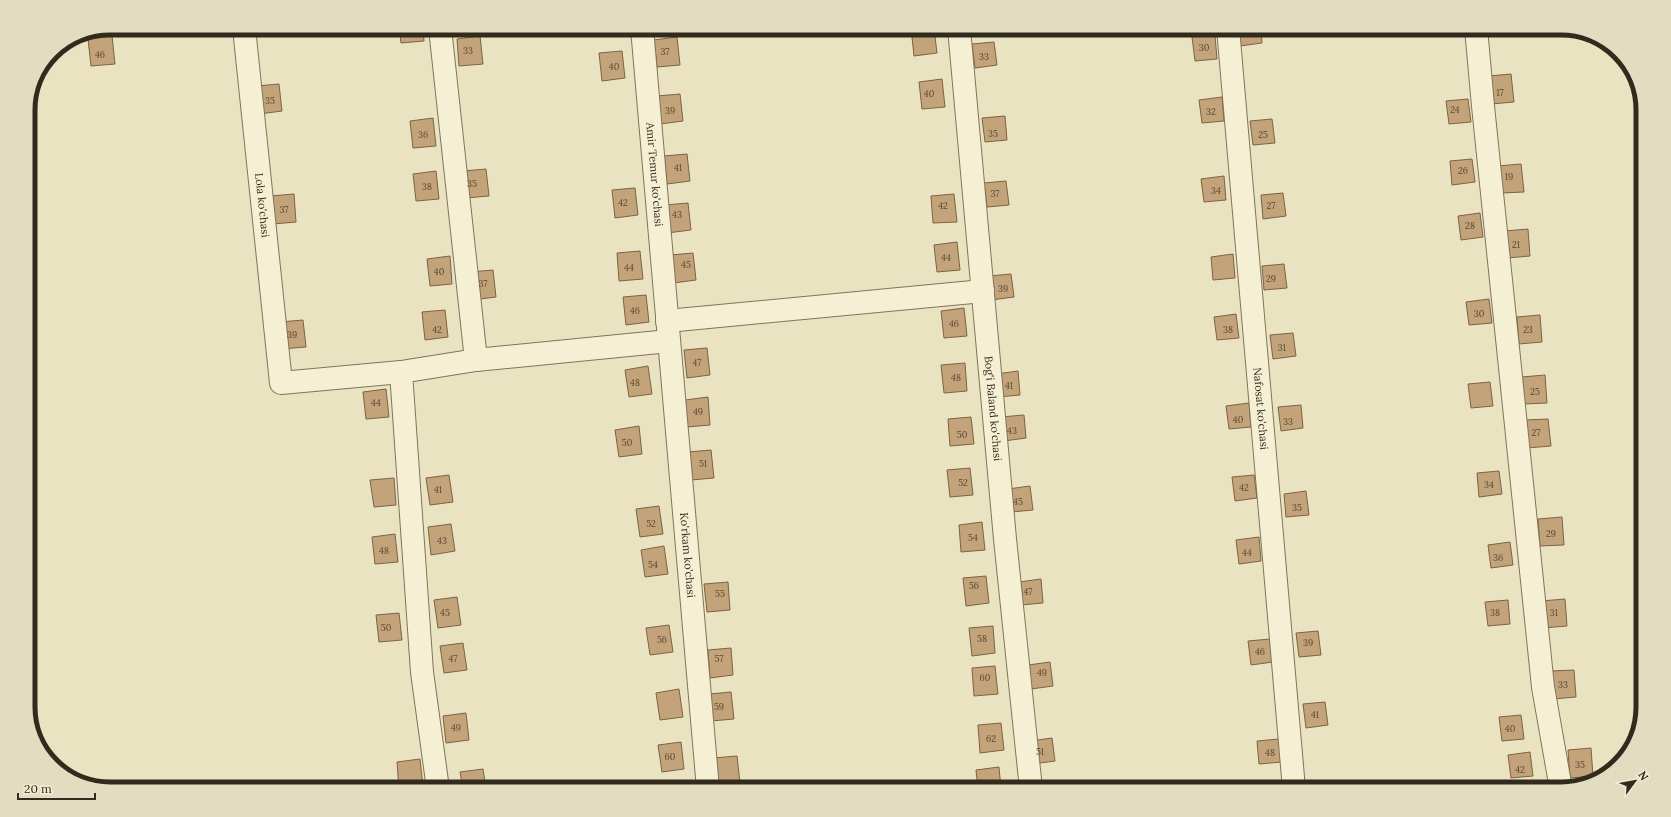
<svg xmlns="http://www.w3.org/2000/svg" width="1671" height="817" viewBox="0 0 1671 817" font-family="Lora,serif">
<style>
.building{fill:#c3a37a;stroke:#7d6243}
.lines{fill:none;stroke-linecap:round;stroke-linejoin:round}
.minor-casing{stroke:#80745a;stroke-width:24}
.minor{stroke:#f5efd3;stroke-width:22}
.labels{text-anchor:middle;stroke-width:3.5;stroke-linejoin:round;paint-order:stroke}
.number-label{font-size:9px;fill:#564834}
.street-label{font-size:11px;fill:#312a1d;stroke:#f1eccf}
.rim{fill:none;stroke:#312a1d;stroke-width:5}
</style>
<rect width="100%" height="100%" fill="#e9e3c1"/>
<!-- building -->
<g class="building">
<polygon points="399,28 423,28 424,41 401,43"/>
<polygon points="911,28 934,28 937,53 914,56"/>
<polygon points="1238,28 1261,28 1262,43 1240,46"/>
<polygon points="1442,28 1464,28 1465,31 1443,33"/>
<polygon points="1215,35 1217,59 1195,61 1192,37"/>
<polygon points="112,36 115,64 91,66 88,39"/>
<polygon points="480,36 483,64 459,66 457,39"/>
<polygon points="677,37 680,65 657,67 654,40"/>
<polygon points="994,42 997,65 975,68 972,44"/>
<polygon points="622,51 625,78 602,81 599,53"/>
<polygon points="1511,74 1514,102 1491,104 1489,76"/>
<polygon points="942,79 945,107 922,109 919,82"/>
<polygon points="279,84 282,111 259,114 256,86"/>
<polygon points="680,94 683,121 660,124 657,96"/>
<polygon points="1222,97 1224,121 1202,123 1199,100"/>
<polygon points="1468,99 1471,122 1449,124 1446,101"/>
<polygon points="1005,116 1007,140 985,142 982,118"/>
<polygon points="433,118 436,146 413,148 410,121"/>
<polygon points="1272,119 1275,143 1253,145 1250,121"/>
<polygon points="687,154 690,181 667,184 664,156"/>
<polygon points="1472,159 1475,182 1452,185 1450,161"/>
<polygon points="1521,164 1524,192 1501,193 1498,166"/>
<polygon points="486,169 489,196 466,198 463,171"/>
<polygon points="436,171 439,199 416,201 413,174"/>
<polygon points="1224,176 1226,200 1204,202 1201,179"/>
<polygon points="1006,181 1009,205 987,207 984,183"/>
<polygon points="635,188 638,215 615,218 612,190"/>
<polygon points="1283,193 1286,216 1263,219 1261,195"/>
<polygon points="294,194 296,222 273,224 270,196"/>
<polygon points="954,194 957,222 933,223 931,196"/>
<polygon points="688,203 691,230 667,233 665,205"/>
<polygon points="1480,213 1483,237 1461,240 1458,216"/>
<polygon points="1528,229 1530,256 1507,258 1505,231"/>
<polygon points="957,242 960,270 937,272 934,245"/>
<polygon points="640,251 643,279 619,281 617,253"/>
<polygon points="693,253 696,280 673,283 670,255"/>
<polygon points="1233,254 1235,278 1213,280 1211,257"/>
<polygon points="450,256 452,284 430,286 427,259"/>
<polygon points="1284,264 1287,288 1264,290 1262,266"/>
<polygon points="493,270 496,297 472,300 470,272"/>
<polygon points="1011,274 1014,297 991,300 989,276"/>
<polygon points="646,295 649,322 626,325 623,297"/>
<polygon points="1489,299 1492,323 1469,325 1466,302"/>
<polygon points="964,308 967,336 944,338 941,311"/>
<polygon points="445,310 448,337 425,340 422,312"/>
<polygon points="1236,314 1239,338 1217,340 1214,317"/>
<polygon points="1540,315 1542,342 1519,344 1517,317"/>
<polygon points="303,320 306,347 282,349 280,322"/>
<polygon points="1293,333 1296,356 1273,359 1270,335"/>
<polygon points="707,348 710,375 687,378 684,350"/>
<polygon points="965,363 967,391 944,393 941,365"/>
<polygon points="648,366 652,394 629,397 625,370"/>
<polygon points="1018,371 1020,395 998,397 996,374"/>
<polygon points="1545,375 1547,403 1524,404 1522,377"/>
<polygon points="1490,382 1493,406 1471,408 1468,384"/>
<polygon points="386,389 389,417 366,419 363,392"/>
<polygon points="708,397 710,425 687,427 685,400"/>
<polygon points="1249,403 1251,427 1229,429 1226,406"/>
<polygon points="1301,405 1303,428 1281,431 1278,407"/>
<polygon points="1024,415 1026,438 1004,441 1001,417"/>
<polygon points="971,417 974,444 950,446 948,419"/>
<polygon points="1548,419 1551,446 1527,448 1525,420"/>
<polygon points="639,426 642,454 619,457 615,430"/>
<polygon points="711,450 714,478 691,480 688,452"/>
<polygon points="970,468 973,495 950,497 947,470"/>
<polygon points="1499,471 1502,494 1479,497 1477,473"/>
<polygon points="449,475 453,502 430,505 426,478"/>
<polygon points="1254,475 1257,498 1235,501 1232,477"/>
<polygon points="394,478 396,505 374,507 370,480"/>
<polygon points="1030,486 1033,510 1011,512 1008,489"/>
<polygon points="1306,491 1309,515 1286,517 1284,494"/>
<polygon points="659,506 663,534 640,537 636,509"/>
<polygon points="1562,517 1564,545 1540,546 1538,519"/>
<polygon points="982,522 985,550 961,552 959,525"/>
<polygon points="451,524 455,551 431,555 428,527"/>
<polygon points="395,534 398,562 375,564 372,537"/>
<polygon points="1259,537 1261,561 1239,564 1236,540"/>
<polygon points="1510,542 1513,565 1491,568 1488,545"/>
<polygon points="664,546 668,574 645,577 641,550"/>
<polygon points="986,576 989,603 966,606 963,578"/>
<polygon points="1041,579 1043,603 1021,605 1019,582"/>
<polygon points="728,582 730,610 707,612 704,584"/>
<polygon points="457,597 461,625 438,628 434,600"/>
<polygon points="1565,599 1567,626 1543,628 1541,601"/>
<polygon points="1508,600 1510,624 1488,626 1485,602"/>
<polygon points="399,613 402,640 379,642 376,615"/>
<polygon points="669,625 673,652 650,655 646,628"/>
<polygon points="993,626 995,653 972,656 969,628"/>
<polygon points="1318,631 1321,655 1299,657 1296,633"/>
<polygon points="1270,639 1273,662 1251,665 1248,641"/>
<polygon points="463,643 467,670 444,673 440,646"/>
<polygon points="731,648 733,675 710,678 708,650"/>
<polygon points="1050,662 1053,686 1031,689 1028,665"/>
<polygon points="995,666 998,694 974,696 972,668"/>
<polygon points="1574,670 1576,697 1553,699 1551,671"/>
<polygon points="679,689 683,717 660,720 656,693"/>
<polygon points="731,692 734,719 711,721 709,694"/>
<polygon points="1325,702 1328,725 1306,728 1303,704"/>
<polygon points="466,713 469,740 446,743 443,716"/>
<polygon points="1521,715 1524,739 1502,741 1499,717"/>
<polygon points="1001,723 1004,750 980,753 978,725"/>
<polygon points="1052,738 1055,761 1033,764 1030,741"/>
<polygon points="1279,739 1282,762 1259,764 1257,741"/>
<polygon points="681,742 684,769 662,772 658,745"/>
<polygon points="1591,748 1593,776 1570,778 1568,750"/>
<polygon points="1530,752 1533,776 1511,778 1508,755"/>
<polygon points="737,756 740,783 717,785 714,758"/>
<polygon points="420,759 423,787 399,789 397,762"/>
<polygon points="999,767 1001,789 978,789 976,770"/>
<polygon points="483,769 486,789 463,789 460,772"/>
</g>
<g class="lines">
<!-- minor casing -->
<g class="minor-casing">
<g id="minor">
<path id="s1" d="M 244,28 L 281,383 L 401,372"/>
<polyline points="440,28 476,360"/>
<path id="s2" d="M 642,28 L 708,789"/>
<path id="s3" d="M 959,28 L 1005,539 L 1031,789"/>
<path id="s4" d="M 1228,28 L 1294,789"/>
<polyline points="1476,28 1483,106 1543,687 1561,789"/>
<polyline points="667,321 983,291"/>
<polyline points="438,789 422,672 401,372 476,360 669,341"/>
</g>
</g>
<!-- minor -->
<use href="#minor" class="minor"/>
</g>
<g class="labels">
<!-- number labels -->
<g class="number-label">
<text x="1204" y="51">30</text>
<text x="468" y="54">33</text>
<text x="665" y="55">37</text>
<text x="100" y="58">46</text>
<text x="984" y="60">33</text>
<text x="614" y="70">40</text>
<text x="1500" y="96">17</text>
<text x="929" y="97">40</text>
<text x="270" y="104">35</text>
<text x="1455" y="113">24</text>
<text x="670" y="114">39</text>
<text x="1211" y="115">32</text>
<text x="993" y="137">35</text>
<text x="423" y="138">36</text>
<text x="1263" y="138">25</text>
<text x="678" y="171">41</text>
<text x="1463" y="174">26</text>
<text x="1509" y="180">19</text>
<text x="472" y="187">35</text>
<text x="427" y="190">38</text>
<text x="1216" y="194">34</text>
<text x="995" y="197">37</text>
<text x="623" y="206">42</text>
<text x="943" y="209">42</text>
<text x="1271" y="209">27</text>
<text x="284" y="213">37</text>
<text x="677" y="218">43</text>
<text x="1470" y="229">28</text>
<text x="1516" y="248">21</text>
<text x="946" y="261">44</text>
<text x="686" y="268">45</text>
<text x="629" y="271">44</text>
<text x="439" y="275">40</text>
<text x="1271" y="282">29</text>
<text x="483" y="287">37</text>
<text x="1003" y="292">39</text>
<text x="635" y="314">46</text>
<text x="1479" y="317">30</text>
<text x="954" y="327">46</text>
<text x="437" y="333">42</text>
<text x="1228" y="333">38</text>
<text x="1528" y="333">23</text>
<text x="292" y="338">39</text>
<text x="1282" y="351">31</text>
<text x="697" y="366">47</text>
<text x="956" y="381">48</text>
<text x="635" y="386">48</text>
<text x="1009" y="389">41</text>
<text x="1535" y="395">25</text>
<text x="376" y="406">44</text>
<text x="698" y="415">49</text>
<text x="1238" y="423">40</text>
<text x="1288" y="425">33</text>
<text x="1012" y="434">43</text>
<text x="1536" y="436">27</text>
<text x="962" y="438">50</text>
<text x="627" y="446">50</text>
<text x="703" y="467">51</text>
<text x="963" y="486">52</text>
<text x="1489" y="488">34</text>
<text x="1244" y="491">42</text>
<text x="438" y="493">41</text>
<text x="1018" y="505">45</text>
<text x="1297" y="511">35</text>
<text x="651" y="527">52</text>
<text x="1551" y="537">29</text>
<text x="973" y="541">54</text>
<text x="442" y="544">43</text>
<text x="384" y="554">48</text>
<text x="1247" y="556">44</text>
<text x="1498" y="561">36</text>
<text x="653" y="568">54</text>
<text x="974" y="589">56</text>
<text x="1028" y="595">47</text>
<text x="720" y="597">55</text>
<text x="445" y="616">45</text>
<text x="1495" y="616">38</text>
<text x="1554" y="616">31</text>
<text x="386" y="631">50</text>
<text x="982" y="642">58</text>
<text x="662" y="643">56</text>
<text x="1308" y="646">39</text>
<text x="1260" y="655">46</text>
<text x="453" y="662">47</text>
<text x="719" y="662">57</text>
<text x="1042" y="676">49</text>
<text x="985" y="681">60</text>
<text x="1563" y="688">33</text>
<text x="719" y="710">59</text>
<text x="1315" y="718">41</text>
<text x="456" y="731">49</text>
<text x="1510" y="732">40</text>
<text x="991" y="742">62</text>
<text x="1040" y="755">51</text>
<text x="1270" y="756">48</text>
<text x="670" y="760">60</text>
<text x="1580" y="768">35</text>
<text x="1520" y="773">42</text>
</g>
<!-- street labels -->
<g class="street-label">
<text dy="4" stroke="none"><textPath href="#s2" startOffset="147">Amir Temur ko'chasi</textPath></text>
<text dy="4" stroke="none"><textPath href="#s1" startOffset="178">Lola ko'chasi</textPath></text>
<text dy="4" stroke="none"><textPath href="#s3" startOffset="382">Bog'i Baland ko'chasi</textPath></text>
<text dy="4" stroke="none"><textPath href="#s4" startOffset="382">Nafosat ko'chasi</textPath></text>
<text dy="4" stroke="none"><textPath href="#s2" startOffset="529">Ko'rkam ko'chasi</textPath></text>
</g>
</g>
<!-- crop -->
<path d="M0 0H1671V817H0ZM110 35H1561A75 75 0 0 1 1636 110V707A75 75 0 0 1 1561 782H110A75 75 0 0 1 35 707V110A75 75 0 0 1 110 35Z" fill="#e2dcc1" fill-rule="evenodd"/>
<path class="rim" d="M110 35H1561A75 75 0 0 1 1636 110V707A75 75 0 0 1 1561 782H110A75 75 0 0 1 35 707V110A75 75 0 0 1 110 35Z"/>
<!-- north arrow -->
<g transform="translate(1635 781) rotate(58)" stroke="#f1eccf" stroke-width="3" paint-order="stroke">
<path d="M0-3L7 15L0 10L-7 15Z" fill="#312a1d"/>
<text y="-6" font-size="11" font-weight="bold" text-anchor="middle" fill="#312a1d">N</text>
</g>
<!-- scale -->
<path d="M18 793v6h77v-6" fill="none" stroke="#312a1d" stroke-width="2"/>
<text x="24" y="793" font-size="12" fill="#312a1d" stroke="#f1eccf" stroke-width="3" paint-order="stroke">20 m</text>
</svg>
